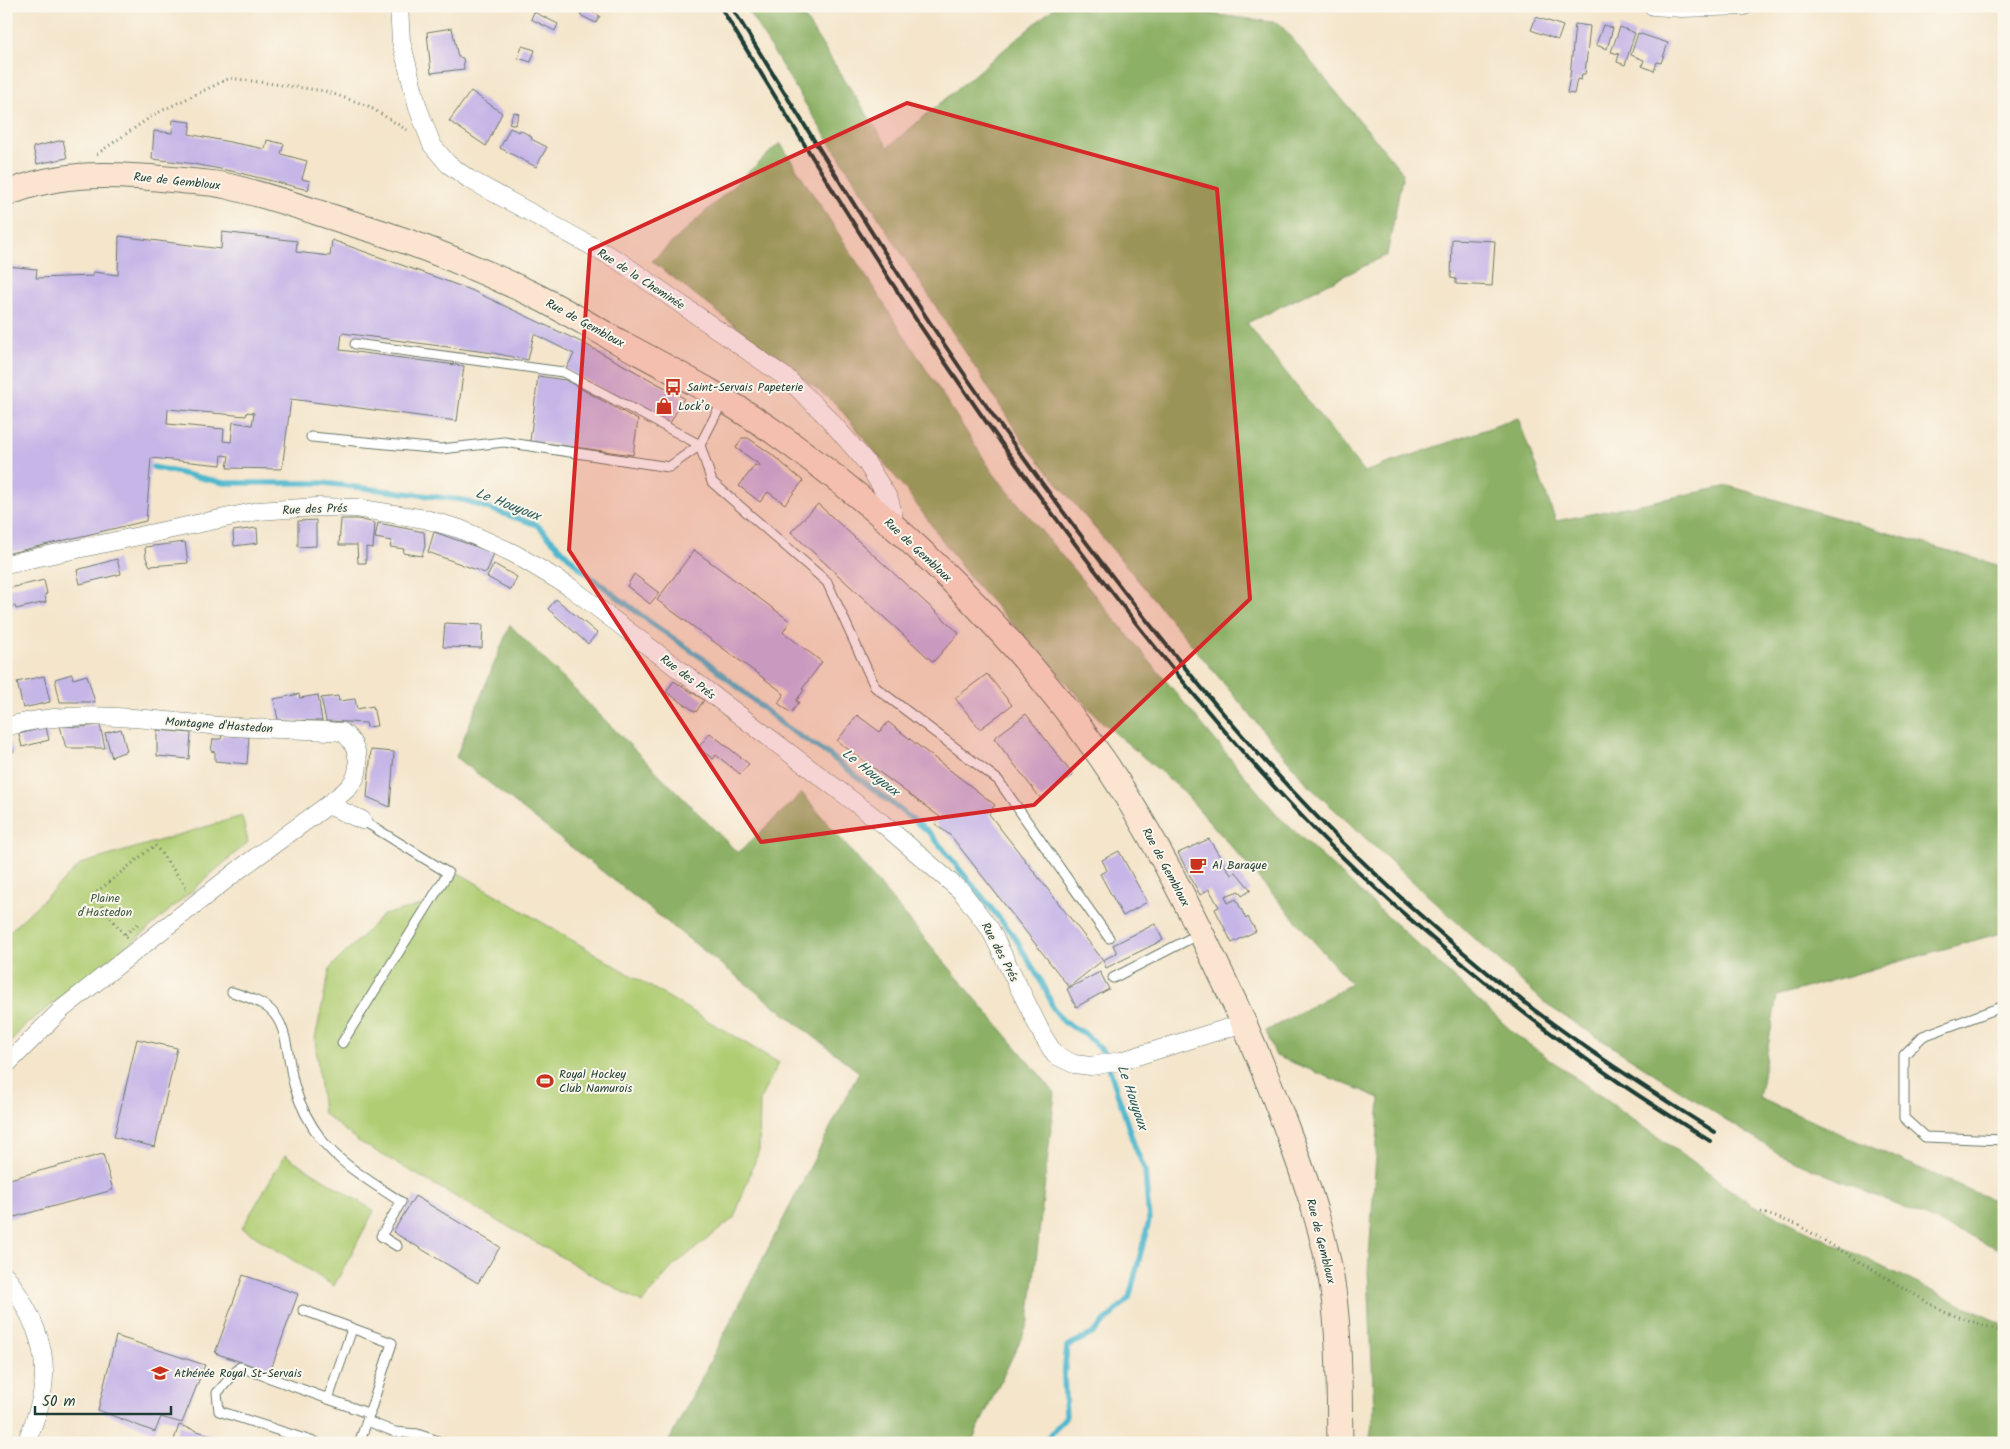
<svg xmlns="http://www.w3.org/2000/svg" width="2010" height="1449" viewBox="0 0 2010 1449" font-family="Kalam,sans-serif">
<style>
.green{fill:#b0cd73;stroke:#688554}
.forest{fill:#8cb065;stroke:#56764c}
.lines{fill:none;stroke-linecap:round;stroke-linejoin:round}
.stream{stroke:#4fb7ce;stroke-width:5.5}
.building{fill:#c6b6e7;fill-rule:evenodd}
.service-casing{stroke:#6a7869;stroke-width:11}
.minor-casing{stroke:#6a7869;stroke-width:19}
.secondary-casing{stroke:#6a7869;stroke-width:27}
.path{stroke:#6a7869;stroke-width:3;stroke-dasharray:1 4;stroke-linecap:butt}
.service{stroke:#fff;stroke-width:9}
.minor{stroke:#fff;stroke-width:18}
.secondary{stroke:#fce5d0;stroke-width:25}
.rail{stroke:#1f3d34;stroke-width:4}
.marked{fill:#d62828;fill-opacity:0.2;stroke:#d62828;stroke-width:4;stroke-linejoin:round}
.labels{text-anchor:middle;stroke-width:4;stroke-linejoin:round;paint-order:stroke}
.street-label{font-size:12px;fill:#1f3d34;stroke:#fbf7ec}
.poi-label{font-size:12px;fill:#1f3d34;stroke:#fbf7ec;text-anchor:start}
.park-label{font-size:12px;fill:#3c5a41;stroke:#fbf7ec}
.water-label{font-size:14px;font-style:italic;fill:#2b5c5a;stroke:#fbf7ec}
</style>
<rect width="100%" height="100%" fill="#fbf7ec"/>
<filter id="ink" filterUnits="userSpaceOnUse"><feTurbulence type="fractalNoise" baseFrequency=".02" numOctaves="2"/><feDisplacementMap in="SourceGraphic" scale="10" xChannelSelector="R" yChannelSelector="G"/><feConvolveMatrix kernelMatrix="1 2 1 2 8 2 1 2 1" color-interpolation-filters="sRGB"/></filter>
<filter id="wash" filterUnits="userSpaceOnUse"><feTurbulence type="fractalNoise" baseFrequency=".0096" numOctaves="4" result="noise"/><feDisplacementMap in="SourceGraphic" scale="20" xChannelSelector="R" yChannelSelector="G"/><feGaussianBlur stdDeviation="1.12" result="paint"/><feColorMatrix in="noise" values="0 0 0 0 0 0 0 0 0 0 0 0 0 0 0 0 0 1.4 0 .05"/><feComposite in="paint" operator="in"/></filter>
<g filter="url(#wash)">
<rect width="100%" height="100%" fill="#f4e5cb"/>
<!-- green -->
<g class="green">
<polygon points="242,816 248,842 134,941 23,1027 6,1048 6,935 81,864"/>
<polygon points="459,873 779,1063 760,1099 759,1150 734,1218 673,1266 642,1303 358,1141 323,1113 315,1039 330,968 383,915 437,901"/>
<polygon points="285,1155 374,1211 334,1286 242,1228"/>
</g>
<!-- forest -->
<g class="forest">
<polygon points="745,6 797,6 888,147 1056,6 1151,6 1279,23 1403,173 1387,255 1247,323 1364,472 1518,418 1556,521 1729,486 2004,567 2004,932 1777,996 1759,1098 2004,1205 2004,1251 1781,1155 1547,1005 1310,787 1024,443 811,113"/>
<polygon points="780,143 993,473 1279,817 1516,1035 1751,1204 2004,1325 2004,1443 1369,1443 1374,1411 1368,1271 1380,1098 1276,1056 1266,1031 1351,984 1182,790 1100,720 969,577 906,490 836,404 652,261"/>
<polygon points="510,625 738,853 802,793 1055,1093 1029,1322 971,1443 668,1443 859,1072 456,757"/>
</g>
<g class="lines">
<!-- stream -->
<polyline class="stream" points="153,467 224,483 323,483 463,500 537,525 582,570 654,625 705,660 787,728 828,754 930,833 1014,936 1046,990 1053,1008 1064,1022 1084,1033 1104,1052 1135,1147 1145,1170 1149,1221 1129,1298 1092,1334 1067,1346 1064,1376 1066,1416 1044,1443"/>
</g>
<g id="blocks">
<!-- building -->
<g class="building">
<polygon points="584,8 600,16 596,23 580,15"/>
<polygon points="534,12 558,24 555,31 531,19"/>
<polygon points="1536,17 1563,26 1558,40 1531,30"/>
<polygon points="1575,24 1590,26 1585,74 1582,74 1581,80 1577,79 1574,94 1567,93 1570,76"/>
<polygon points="1603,25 1613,28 1607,49 1596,45"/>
<polygon points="1620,27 1635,33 1625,65 1617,62 1619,54 1611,52"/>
<polygon points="452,28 458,57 463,58 464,69 431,73 427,32"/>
<polygon points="1638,33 1668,43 1661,63 1657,62 1654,71 1642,66 1644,60 1631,55"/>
<polygon points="522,46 535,50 531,62 518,58"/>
<polygon points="471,91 502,113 486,146 449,121"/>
<polygon points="514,112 519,114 515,125 509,123"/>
<polygon points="173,120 191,122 189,134 265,149 267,140 284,144 281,154 307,161 302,179 310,181 308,190 236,172 188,163 152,159 154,131 172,133"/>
<polygon points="510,128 519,132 520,130 532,137 531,139 547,147 536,167 500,148"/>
<polygon points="63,140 67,158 37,164 33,147"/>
<path d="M 222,232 L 297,241 L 296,252 L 330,256 L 332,240 L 471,290 L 581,342 L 684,398 L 669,425 L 566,369 L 574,354 L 534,334 L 528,360 L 493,353 L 342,333 L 340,350 L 464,366 L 457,421 L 291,399 L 282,469 L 227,468 L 229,456 L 222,455 L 221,465 L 151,458 L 146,521 L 6,554 L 6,266 L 37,269 L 36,278 L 93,276 L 93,272 L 118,275 L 119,236 L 221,249 ZM 168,409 L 246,416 L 247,412 L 254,413 L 252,425 L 233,422 L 231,442 L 223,441 L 224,429 L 167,424 Z"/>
<polygon points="1452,239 1495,241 1492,286 1456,284 1456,279 1451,278"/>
<polygon points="538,376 565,380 638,420 633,455 530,441"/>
<polygon points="742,438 748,438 770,453 803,481 785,504 768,492 760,502 739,486 755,465 759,467 760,465 736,448"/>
<polygon points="818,504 959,633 933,662 791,532"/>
<polygon points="341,519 358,519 375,523 373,548 366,547 366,563 358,563 357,545 339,545"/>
<polygon points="316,520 316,546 298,547 298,521"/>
<polygon points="378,523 424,532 425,546 422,556 403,553 404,549 390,547 392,541 375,538"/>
<polygon points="257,528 258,543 234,546 233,531"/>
<polygon points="434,532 494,553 487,572 485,573 428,552"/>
<polygon points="185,542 188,563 150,566 146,558 145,547"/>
<polygon points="694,550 790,621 783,632 822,662 802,689 804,690 796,701 799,702 791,713 778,703 784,694 777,688 657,600"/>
<polygon points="117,559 121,574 80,584 77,570"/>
<polygon points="494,564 517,577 511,590 487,577"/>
<polygon points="634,574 659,593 650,604 627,586"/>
<polygon points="44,580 47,594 45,594 46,602 16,609 15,606 6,607 6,589"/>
<polygon points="556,599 597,633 588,644 548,609"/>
<polygon points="445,623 483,625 482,648 443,647"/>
<polygon points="72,674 73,679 87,675 95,702 60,702 55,679"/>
<polygon points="987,674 1012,705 980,729 955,698"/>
<polygon points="44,676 50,702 23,708 17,682"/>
<polygon points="674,681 704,700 696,712 666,692"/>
<polygon points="299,694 300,698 318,695 322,721 278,720 274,699"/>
<polygon points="338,696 339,701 355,699 357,709 373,706 377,726 367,727 366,723 326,721 321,698"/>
<polygon points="1026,714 1073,775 1041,799 994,738"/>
<polygon points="857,715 880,732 888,722 995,805 989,814 1103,960 1117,953 1113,945 1155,924 1163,940 1106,968 1103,960 1069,987 951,836 935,824 940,817 837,741"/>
<polygon points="100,725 105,748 66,748 60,726 80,727"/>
<polygon points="46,727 49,740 22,747 19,734"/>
<polygon points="121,729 127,751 113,756 112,758 105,733"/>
<polygon points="157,730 191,733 189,759 157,756"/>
<polygon points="710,733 749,764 740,774 716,755 713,759 698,748"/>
<polygon points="222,735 249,737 247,764 215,761 215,752 211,751 213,739 221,739"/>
<polygon points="8,739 14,752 6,756 6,741"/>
<polygon points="371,750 394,752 390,807 367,797"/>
<polygon points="1209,839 1231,875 1236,872 1251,890 1242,896 1239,891 1225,896 1228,903 1236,899 1246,919 1248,917 1256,931 1232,943 1215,909 1219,907 1209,889 1200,895 1178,853"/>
<polygon points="1119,851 1147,902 1123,916 1100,874 1107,870 1102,860"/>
<polygon points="1100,972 1109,989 1076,1007 1067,989"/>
<polygon points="137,1039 177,1048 155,1147 114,1137"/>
<polygon points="103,1154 113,1190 7,1219 6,1180"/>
<polygon points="415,1196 500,1247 478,1283 393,1232"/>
<polygon points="243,1275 298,1294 270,1372 215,1353"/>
<polygon points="116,1336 205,1365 182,1423 161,1417 155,1432 98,1410"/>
<polygon points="179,1425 231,1442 231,1443 173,1443"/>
</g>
</g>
</g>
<g filter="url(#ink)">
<use href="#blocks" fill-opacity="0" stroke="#6a7869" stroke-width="1"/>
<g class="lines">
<!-- service casing -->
<g class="service-casing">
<g id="service">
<polyline points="723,401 700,445 712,482 827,582 875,687 998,780 1109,938"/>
<polyline points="311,437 441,449 504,442 669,467 700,445 563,372 355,344"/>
<polyline points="1113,978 1199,934"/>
<path d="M 232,992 C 247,997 265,1002 275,1015 C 289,1033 288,1066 295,1088 C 300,1105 310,1124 321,1139 C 341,1165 373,1183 401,1202 L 381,1236 L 397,1246"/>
<polyline points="2004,1006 1923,1036 1904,1055 1904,1118 1925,1137 2004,1140"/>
<polyline points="342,1043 448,873 362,820"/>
<polyline points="303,1310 392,1343 367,1421 395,1432 417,1434 414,1443"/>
<polyline points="328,1399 352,1329"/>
<polyline points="417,1434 444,1443"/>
<polyline points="317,1443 219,1411 217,1393 240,1367 370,1414"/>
<polyline points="359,1443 367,1421"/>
</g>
</g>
<!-- minor casing -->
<g class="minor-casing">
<g id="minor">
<polyline points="399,6 401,41 418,108 432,145 448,164 469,179 619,261 788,379 828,418 866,462 889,499 893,513 893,526"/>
<polyline points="1653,6 1682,8 1744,6"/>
<polyline points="6,564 258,511 317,507 356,508 425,519 460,529 513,553 570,587 882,823 962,892 990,929 1043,1036 1055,1055 1074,1064 1091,1066 1121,1061 1244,1023"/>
<path d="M 6,727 C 75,707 150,720 219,726 C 260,729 301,729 342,732 C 359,744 364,771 349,787 C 343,793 335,799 328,805"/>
<polyline points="6,1065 62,1009 241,868 328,805 362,820"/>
<path d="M 6,1276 C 29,1309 49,1346 43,1387 C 41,1406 33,1425 26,1443"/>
</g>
</g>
<!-- secondary casing -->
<g class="secondary-casing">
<path id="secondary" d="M 6,194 C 61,170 119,174 177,180 C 193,182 211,182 227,186 C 270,196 312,211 354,224 C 414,242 477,268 534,295 C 564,310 594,328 623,344 C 677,373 731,401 781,437 C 905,525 1016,635 1103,760 C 1153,833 1192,913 1230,993 C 1253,1042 1273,1092 1292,1143 C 1309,1190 1326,1240 1333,1290 C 1340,1340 1339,1392 1340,1443"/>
</g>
<!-- path -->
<g class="path">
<polyline points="97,154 155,114 230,78 325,91 368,106 407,130"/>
<polyline points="125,934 138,924"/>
<polyline points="127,938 93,895 155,845 187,888 185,889"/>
<polyline points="1761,1212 1798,1225 1944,1312 2004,1332"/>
</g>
<!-- service -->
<use href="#service" class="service"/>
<!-- minor -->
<use href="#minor" class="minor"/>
<!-- secondary -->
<use href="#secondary" class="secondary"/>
<!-- rail -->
<g class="rail">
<path d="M 720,6 C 790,121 860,238 936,349 C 1000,444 1068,537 1139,627 C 1207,712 1278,797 1358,872 C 1440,949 1528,1019 1620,1083 C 1649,1103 1680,1122 1710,1141"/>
<path d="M 731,6 C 800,118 869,231 942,341 C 1006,437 1076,531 1148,622 C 1216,707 1287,791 1366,865 C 1419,916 1475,964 1533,1009 C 1591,1053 1653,1093 1715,1132"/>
</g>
</g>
</g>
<!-- marked area -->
<path class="marked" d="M 907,103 L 1217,189 L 1250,599 L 1034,805 L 761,842 L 569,550 L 590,250 Z"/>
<!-- icons -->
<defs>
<g id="bus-bare" transform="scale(1.35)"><path d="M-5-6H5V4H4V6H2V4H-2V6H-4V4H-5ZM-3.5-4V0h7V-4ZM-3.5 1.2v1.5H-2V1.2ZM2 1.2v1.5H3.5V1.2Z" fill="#c8321e" stroke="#fbf7ec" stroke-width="2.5" paint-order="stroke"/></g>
<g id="shop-bare" transform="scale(1.35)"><path d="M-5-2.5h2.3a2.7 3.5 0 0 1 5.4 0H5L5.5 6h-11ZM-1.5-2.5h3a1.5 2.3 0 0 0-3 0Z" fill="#c8321e" stroke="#fbf7ec" stroke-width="2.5" paint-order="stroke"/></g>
<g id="cafe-bare" transform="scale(1.35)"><path d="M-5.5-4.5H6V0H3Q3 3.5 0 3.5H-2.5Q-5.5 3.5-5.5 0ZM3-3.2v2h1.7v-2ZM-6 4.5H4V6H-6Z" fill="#c8321e" stroke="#fbf7ec" stroke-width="2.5" paint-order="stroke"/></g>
<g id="stadium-bare" transform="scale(1.35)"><path d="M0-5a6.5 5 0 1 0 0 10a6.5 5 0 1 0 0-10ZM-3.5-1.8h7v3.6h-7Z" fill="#c8321e" stroke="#fbf7ec" stroke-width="2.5" paint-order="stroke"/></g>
<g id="school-bare" transform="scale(1.35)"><path d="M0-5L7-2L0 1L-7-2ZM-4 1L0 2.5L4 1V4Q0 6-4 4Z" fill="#c8321e" stroke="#fbf7ec" stroke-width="2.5" paint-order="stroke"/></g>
</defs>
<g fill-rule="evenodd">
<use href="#bus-bare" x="673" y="387"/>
<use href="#shop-bare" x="664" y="406"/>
<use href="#cafe-bare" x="1198" y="865"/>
<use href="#stadium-bare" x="545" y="1081"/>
<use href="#school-bare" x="160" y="1373"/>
</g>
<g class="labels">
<!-- street labels -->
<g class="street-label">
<text transform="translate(177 181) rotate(6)" y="4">Rue de Gembloux</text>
<text transform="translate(641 279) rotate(33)" y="4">Rue de la Cheminée</text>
<text transform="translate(585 323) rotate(29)" y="4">Rue de Gembloux</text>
<text transform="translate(315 509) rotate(-2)" y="4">Rue des Prés</text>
<text transform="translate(918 550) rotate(43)" y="4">Rue de Gembloux</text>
<text transform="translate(688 677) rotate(37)" y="4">Rue des Prés</text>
<text transform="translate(219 725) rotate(4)" y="4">Montagne d'Hastedon</text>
<text transform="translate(1166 867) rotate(62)" y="4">Rue de Gembloux</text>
<text transform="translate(1000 952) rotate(62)" y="4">Rue des Prés</text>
<text transform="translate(1321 1241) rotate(76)" y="4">Rue de Gembloux</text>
</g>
<!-- poi labels -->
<g class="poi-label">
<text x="687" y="391">Saint-Servais Papeterie</text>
<text x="678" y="410">Lock’o</text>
<text x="1212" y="869">Al Baraque</text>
<text x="559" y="1078">Royal Hockey<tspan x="559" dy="14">Club Namurois</tspan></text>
<text x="174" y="1377">Athénée Royal St-Servais</text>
</g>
<!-- park labels -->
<g class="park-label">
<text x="105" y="902">Plaine<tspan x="105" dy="14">d'Hastedon</tspan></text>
</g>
<!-- water labels -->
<g class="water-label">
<text transform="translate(508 504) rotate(21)" y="5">Le Houyoux</text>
<text transform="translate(871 772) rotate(38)" y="5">Le Houyoux</text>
<text transform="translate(1133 1097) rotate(71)" y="5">Le Houyoux</text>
</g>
</g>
<!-- margin -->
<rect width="2010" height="1449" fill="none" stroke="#fbf7ec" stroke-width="25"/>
<!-- scale -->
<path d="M35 1406v8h136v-8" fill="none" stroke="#1f3d34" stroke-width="2.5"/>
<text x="42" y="1406" font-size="15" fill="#1f3d34" stroke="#fbf7ec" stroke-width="4" paint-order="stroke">50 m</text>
</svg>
